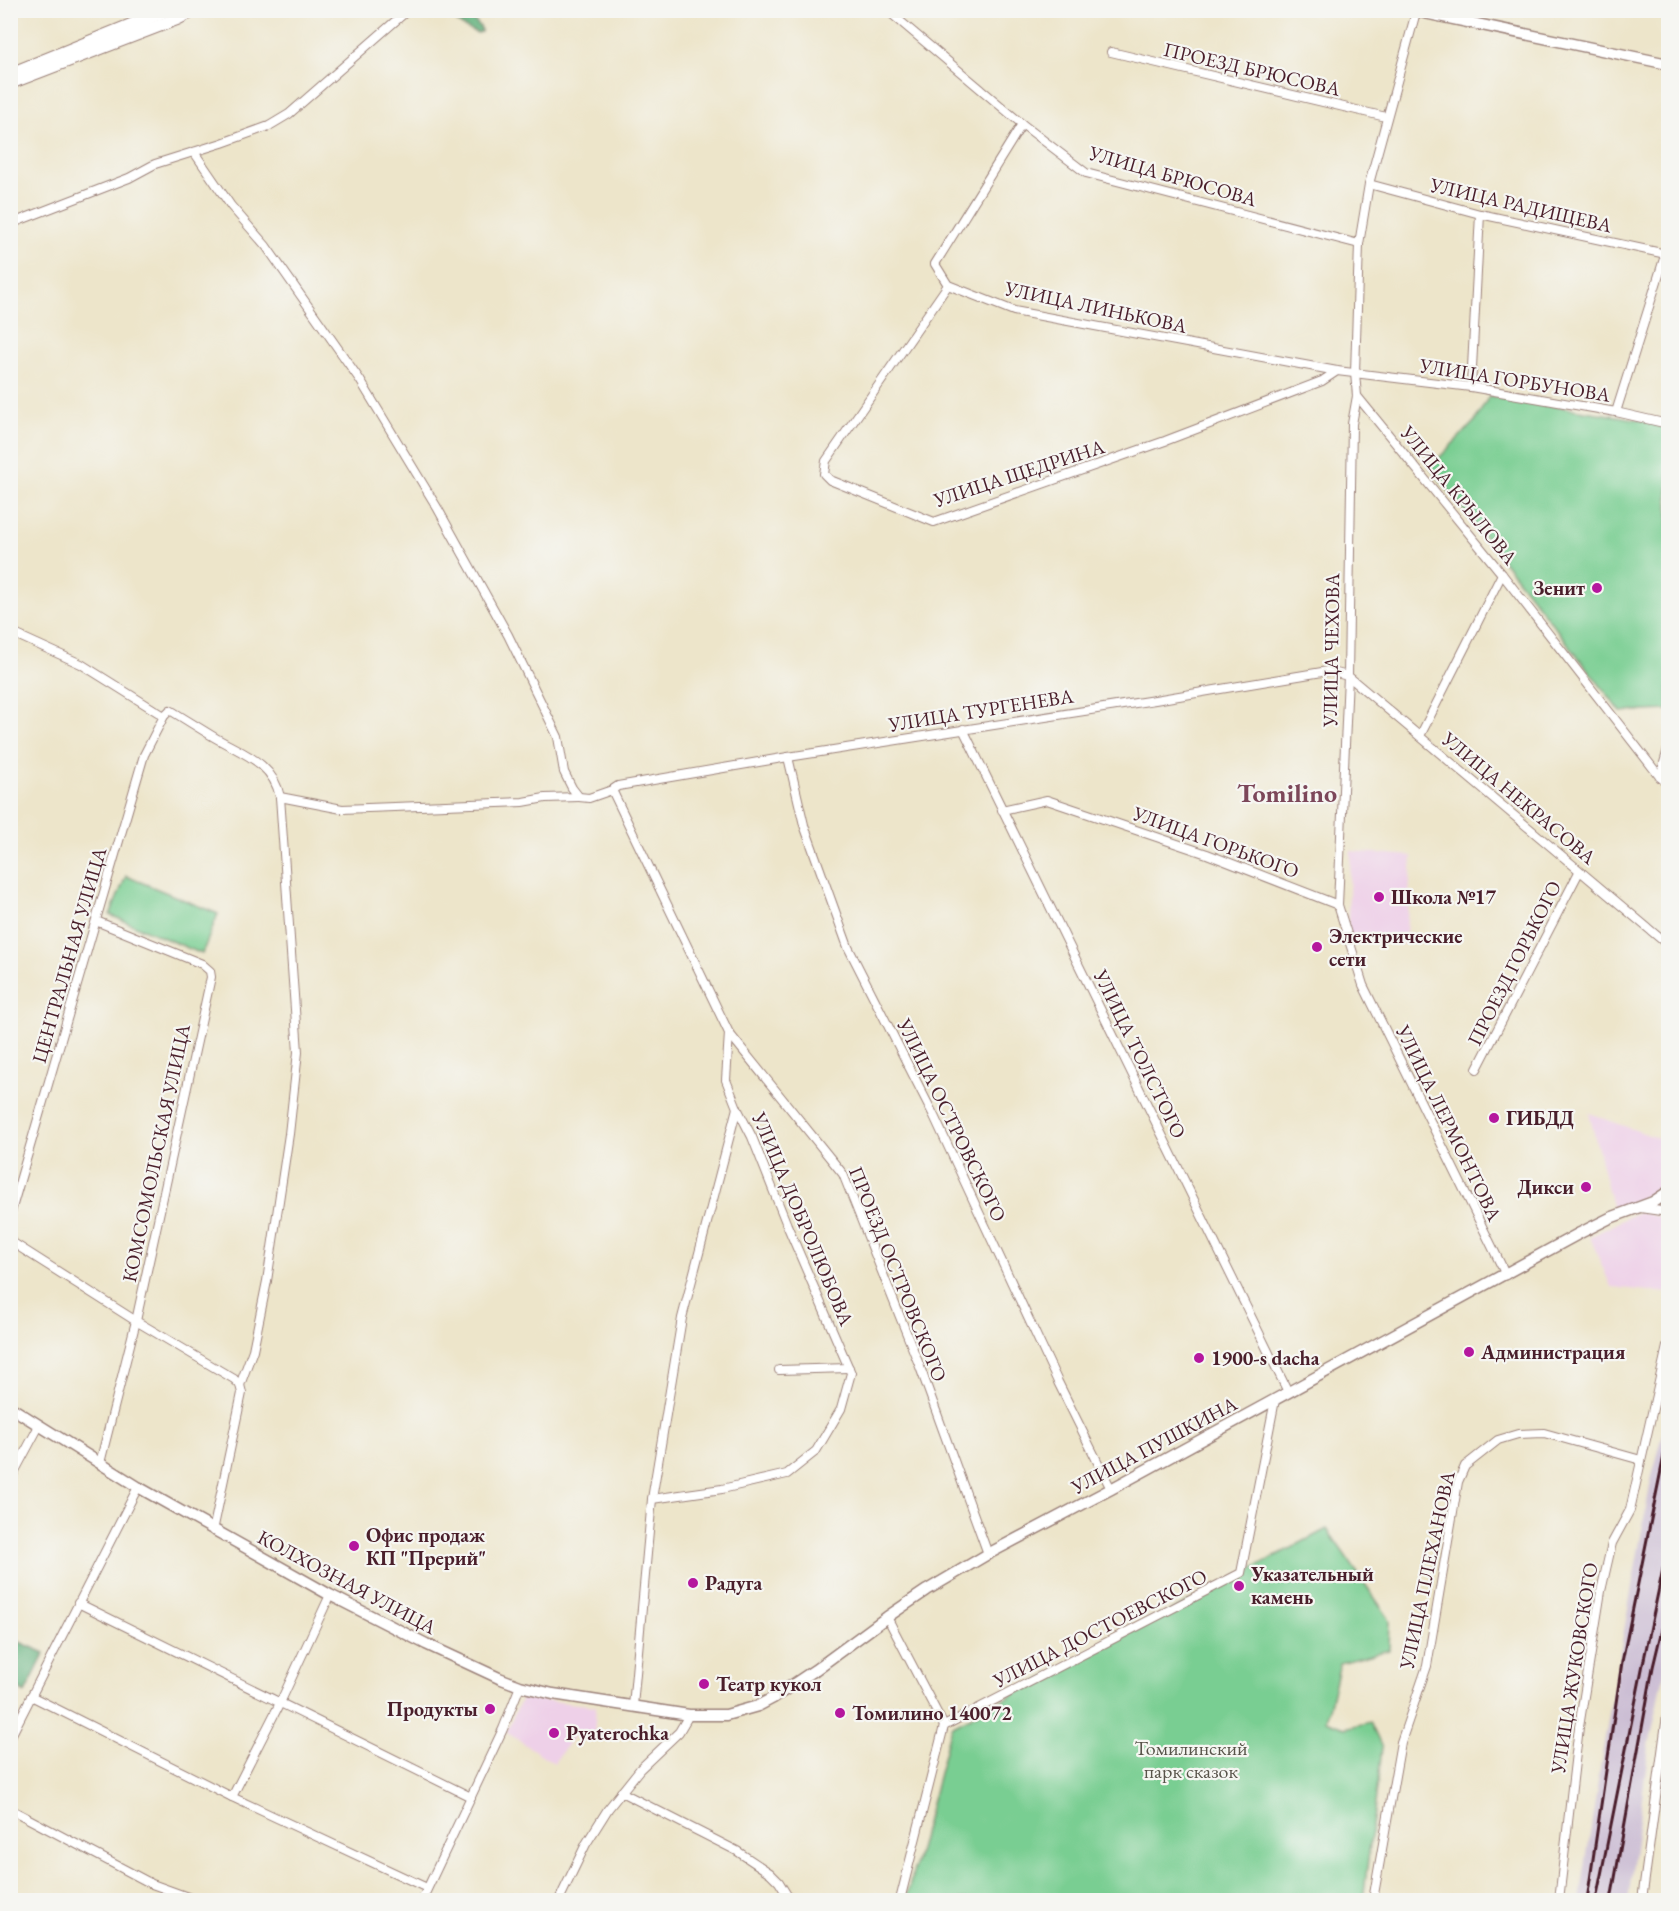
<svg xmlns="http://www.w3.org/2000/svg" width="1679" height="1911" viewBox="0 0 1679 1911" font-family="'EB Garamond',serif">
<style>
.built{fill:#eed0e8}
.industrial{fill:#ccbed4}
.green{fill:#79ce92;stroke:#62765e;stroke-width:1.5}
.forest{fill:#62b17c;stroke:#566854;stroke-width:1.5}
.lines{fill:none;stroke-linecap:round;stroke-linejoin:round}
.street-casing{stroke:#9c827a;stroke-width:10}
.secondary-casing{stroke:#9c827a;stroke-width:13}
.primary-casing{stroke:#9c827a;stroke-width:14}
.street{stroke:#fff;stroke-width:8}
.secondary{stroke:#fff;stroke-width:10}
.primary{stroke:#fff;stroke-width:12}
.rail{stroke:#4a1f2b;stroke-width:3}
.poi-dot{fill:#b5179e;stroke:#f6f6f2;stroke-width:2}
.labels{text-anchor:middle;stroke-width:4.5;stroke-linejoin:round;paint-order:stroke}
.street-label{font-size:20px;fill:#4a1f2b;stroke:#f6f6f2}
.poi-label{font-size:20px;font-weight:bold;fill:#4a1f2b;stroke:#f6f6f2;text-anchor:start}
.park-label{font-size:20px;fill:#58544a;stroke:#f6f6f2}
.district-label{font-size:26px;font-weight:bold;fill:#7c475a;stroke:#f6f6f2}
</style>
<rect width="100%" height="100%" fill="#f6f6f2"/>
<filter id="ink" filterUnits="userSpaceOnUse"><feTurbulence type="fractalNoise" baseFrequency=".0167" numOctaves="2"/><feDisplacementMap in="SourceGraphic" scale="12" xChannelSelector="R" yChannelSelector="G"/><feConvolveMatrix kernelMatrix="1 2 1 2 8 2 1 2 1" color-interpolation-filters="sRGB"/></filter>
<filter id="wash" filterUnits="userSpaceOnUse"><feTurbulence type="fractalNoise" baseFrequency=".008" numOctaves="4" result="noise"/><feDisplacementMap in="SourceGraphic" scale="24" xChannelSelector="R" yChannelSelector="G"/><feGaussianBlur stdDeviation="1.35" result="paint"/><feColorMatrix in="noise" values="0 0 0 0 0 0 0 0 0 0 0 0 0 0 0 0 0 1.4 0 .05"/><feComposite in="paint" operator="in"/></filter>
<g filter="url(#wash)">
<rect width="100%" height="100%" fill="#ede5ca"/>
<!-- built -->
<g class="built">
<polygon points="1351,851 1412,856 1405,944 1347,938"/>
<polygon points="1589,1113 1668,1142 1668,1176 1665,1181 1651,1194 1613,1210"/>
<polygon points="1638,1212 1668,1219 1668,1293 1611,1287 1590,1237"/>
<polygon points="522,1698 596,1706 594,1737 576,1732 554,1763 506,1732"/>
</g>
<!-- industrial -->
<polygon class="industrial" points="1668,1416 1668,1656 1649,1746 1628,1900 1580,1900 1604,1743 1651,1480"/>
<!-- green -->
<g class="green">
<polygon points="1489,396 1642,420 1668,428 1668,710 1621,712 1430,467 1475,421"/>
<polygon points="126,876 218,914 202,954 110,915"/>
<polygon points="1327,1529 1390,1620 1389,1650 1340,1663 1326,1721 1345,1728 1370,1722 1382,1748 1363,1900 906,1900 951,1727"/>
</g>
<!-- forest -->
<g class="forest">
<path d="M 448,11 L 466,11 L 481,28 L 481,32 L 478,33 C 466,29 453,22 448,11 Z"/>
<polygon points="10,1638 45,1653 25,1693 11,1684"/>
</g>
</g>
<g filter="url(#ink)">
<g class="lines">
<!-- street casing -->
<g class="street-casing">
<g id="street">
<polyline points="887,10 1022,124 1086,173 1359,244"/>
<polyline points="1416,12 1369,184 1359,244 1355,373 1357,396 1352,424 1348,676 1338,905 1363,985 1506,1275"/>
<polyline points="1111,52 1386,117"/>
<polyline points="1022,124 935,264 948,285 1014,311 1337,371 1471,387 1616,412 1668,424"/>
<polyline points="194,152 231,206 266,246 360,380 438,509 508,635 558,737 564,772 572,788 579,797 589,798 612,790"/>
<polyline points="1369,184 1480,214 1666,254"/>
<polyline points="10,224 129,178 155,164 222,143 269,126 289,114 408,10"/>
<polyline points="948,285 826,461 824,474 830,480 934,522 1165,441 1322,381 1337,371"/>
<polyline points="1471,387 1480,214"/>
<polyline points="1357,396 1502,574 1660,777 1668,784"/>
<polyline points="1616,412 1668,246"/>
<polyline points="10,630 17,635 81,664 164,716"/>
<polyline points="963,729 1288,1392"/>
<polyline points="1420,736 1502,574"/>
<polyline points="788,757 804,825 848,947 934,1116 1058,1382 1111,1489"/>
<polyline points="1660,777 1668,749"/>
<polyline points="280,797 342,809 523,802 545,798 579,797"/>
<polyline points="1002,810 1047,800 1207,854 1338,905"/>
<polyline points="96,921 202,964 210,971 211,977 136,1321 100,1463"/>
<polyline points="729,1033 843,1174 920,1367 988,1554"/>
<polyline points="1477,1069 1579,872"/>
<polyline points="1640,1208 1668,1212"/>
<path d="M 10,1215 L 144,755 L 164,716 L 170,710 C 185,719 199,728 214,737 C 241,753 273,762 280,797 L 298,1052 L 289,1134 L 267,1281 L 253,1350 L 240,1385"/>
<polyline points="10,1241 136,1321 234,1379 240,1385 242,1393 213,1531"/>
<polyline points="779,1370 849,1368"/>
<polyline points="10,1480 39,1426"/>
<polyline points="652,1499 722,1489 787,1474 816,1451 841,1409 851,1373 787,1225 752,1137 737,1108 726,1080 729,1033 612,790 618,786 788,757 1155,700 1328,671 1348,676 1668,945"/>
<polyline points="78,1603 471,1797"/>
<polyline points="887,1617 944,1726"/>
<polyline points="31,1696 232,1797 427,1888"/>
<polyline points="633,1706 652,1499 682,1318 737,1108"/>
<polyline points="10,1738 138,1487"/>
<polyline points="621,1792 737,1851 770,1873 779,1882 790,1900"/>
<polyline points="232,1797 280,1703 330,1595"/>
<polyline points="10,1809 152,1884 196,1900"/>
<polyline points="422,1900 503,1729 520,1686"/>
<polyline points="559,1900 586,1844 608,1809 640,1769 679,1732 689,1715"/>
<polyline points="900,1900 944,1726 1241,1573 1275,1400"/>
<polyline points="1373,1900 1401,1742 1427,1666 1458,1482 1465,1466 1498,1440 1518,1434 1544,1433 1641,1460"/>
<polyline points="1559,1900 1579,1727 1601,1591 1612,1543 1630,1510 1668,1342"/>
<polyline points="1642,1900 1668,1708"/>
</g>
</g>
<!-- secondary casing -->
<g class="secondary-casing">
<g id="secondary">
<polyline points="1410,10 1668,64"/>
<polyline points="10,1407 138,1487 330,1595 426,1644 499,1678 520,1686 553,1694 689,1715 726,1715 758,1706 773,1698 815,1670 887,1617 927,1590 988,1554 1111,1489 1580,1233 1610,1218 1653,1202 1668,1192"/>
</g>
</g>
<!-- primary casing -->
<g class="primary-casing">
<g id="primary">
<polyline points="10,74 168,10"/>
<polyline points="10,83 177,19 195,10"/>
</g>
</g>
<!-- street -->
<use href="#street" class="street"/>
<!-- secondary -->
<use href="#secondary" class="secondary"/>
<!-- primary -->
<use href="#primary" class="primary"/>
<!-- rail -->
<g class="rail">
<polyline points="1587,1900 1622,1662 1668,1436"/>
<polyline points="1596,1900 1643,1664 1668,1545"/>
<polyline points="1611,1900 1653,1667 1668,1604"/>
</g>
</g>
</g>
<!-- markers -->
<g class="poi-dot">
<circle cx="1597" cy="588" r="6"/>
<circle cx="1379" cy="897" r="6"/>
<circle cx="1317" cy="947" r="6"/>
<circle cx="1494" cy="1118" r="6"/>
<circle cx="1586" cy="1187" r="6"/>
<circle cx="1469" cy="1352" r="6"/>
<circle cx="1199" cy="1358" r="6"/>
<circle cx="354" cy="1546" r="6"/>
<circle cx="693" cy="1583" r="6"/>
<circle cx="1239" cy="1586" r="6"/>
<circle cx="704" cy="1684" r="6"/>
<circle cx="490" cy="1709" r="6"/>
<circle cx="840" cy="1713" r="6"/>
<circle cx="554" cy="1733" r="6"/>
</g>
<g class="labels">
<!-- street labels -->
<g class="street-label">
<text transform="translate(1252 69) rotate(13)" y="7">ПРОЕЗД БРЮСОВА</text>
<text transform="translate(1173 176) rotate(16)" y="7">УЛИЦА БРЮСОВА</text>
<text transform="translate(1521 205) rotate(13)" y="7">УЛИЦА РАДИЩЕВА</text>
<text transform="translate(1096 307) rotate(12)" y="7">УЛИЦА ЛИНЬКОВА</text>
<text transform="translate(1515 380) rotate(9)" y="7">УЛИЦА ГОРБУНОВА</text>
<text transform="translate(1019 473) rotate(-18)" y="7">УЛИЦА ЩЕДРИНА</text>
<text transform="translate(1459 495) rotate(51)" y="7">УЛИЦА КРЫЛОВА</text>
<text transform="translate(1331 650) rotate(-89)" y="7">УЛИЦА ЧЕХОВА</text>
<text transform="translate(981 710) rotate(-9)" y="7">УЛИЦА ТУРГЕНЕВА</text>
<text transform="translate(1519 798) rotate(40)" y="7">УЛИЦА НЕКРАСОВА</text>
<text transform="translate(1216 842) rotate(20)" y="7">УЛИЦА ГОРЬКОГО</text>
<text transform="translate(69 955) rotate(-74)" y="7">ЦЕНТРАЛЬНАЯ УЛИЦА</text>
<text transform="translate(1514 963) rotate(-63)" y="7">ПРОЕЗД ГОРЬКОГО</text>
<text transform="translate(1140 1054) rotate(64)" y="7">УЛИЦА ТОЛСТОГО</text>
<text transform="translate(952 1120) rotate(64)" y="7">УЛИЦА ОСТРОВСКОГО</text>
<text transform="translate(1449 1123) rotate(64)" y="7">УЛИЦА ЛЕРМОНТОВА</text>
<text transform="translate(156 1153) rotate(-78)" y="7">КОМСОМОЛЬСКАЯ УЛИЦА</text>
<text transform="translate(803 1219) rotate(67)" y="7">УЛИЦА ДОБРОЛЮБОВА</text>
<text transform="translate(898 1274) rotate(68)" y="7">ПРОЕЗД ОСТРОВСКОГО</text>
<text transform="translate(1154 1445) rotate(-28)" y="7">УЛИЦА ПУШКИНА</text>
<text transform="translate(1427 1570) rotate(-78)" y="7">УЛИЦА ПЛЕХАНОВА</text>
<text transform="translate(347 1582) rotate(28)" y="7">КОЛХОЗНАЯ УЛИЦА</text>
<text transform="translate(1100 1628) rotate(-27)" y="7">УЛИЦА ДОСТОЕВСКОГО</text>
<text transform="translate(1574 1668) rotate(-81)" y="7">УЛИЦА ЖУКОВСКОГО</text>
</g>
<!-- poi labels -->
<g class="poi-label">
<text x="1585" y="595" text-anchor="end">Зенит</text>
<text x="1391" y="904">Школа №17</text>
<text x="1329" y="943">Электрические<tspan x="1329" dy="23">сети</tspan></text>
<text x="1506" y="1125">ГИБДД</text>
<text x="1574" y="1194" text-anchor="end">Дикси</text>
<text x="1481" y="1359">Администрация</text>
<text x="1211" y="1365">1900-s dacha</text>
<text x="366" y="1542">Офис продаж<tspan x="366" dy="23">КП "Прерий"</tspan></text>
<text x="1251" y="1581">Указательный<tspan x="1251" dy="23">камень</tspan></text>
<text x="705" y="1590">Радуга</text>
<text x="716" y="1691">Театр кукол</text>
<text x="478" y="1716" text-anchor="end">Продукты</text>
<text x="852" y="1720">Томилино 140072</text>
<text x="566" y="1740">Pyaterochka</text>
</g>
<!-- park labels -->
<g class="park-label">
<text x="1191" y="1755">Томилинский<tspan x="1191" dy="23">парк сказок</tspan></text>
</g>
<!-- district labels -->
<g class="district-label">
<text x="1287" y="802">Tomilino</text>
</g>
</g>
<!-- margin -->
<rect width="1679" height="1911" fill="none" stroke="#f6f6f2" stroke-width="36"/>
</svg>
